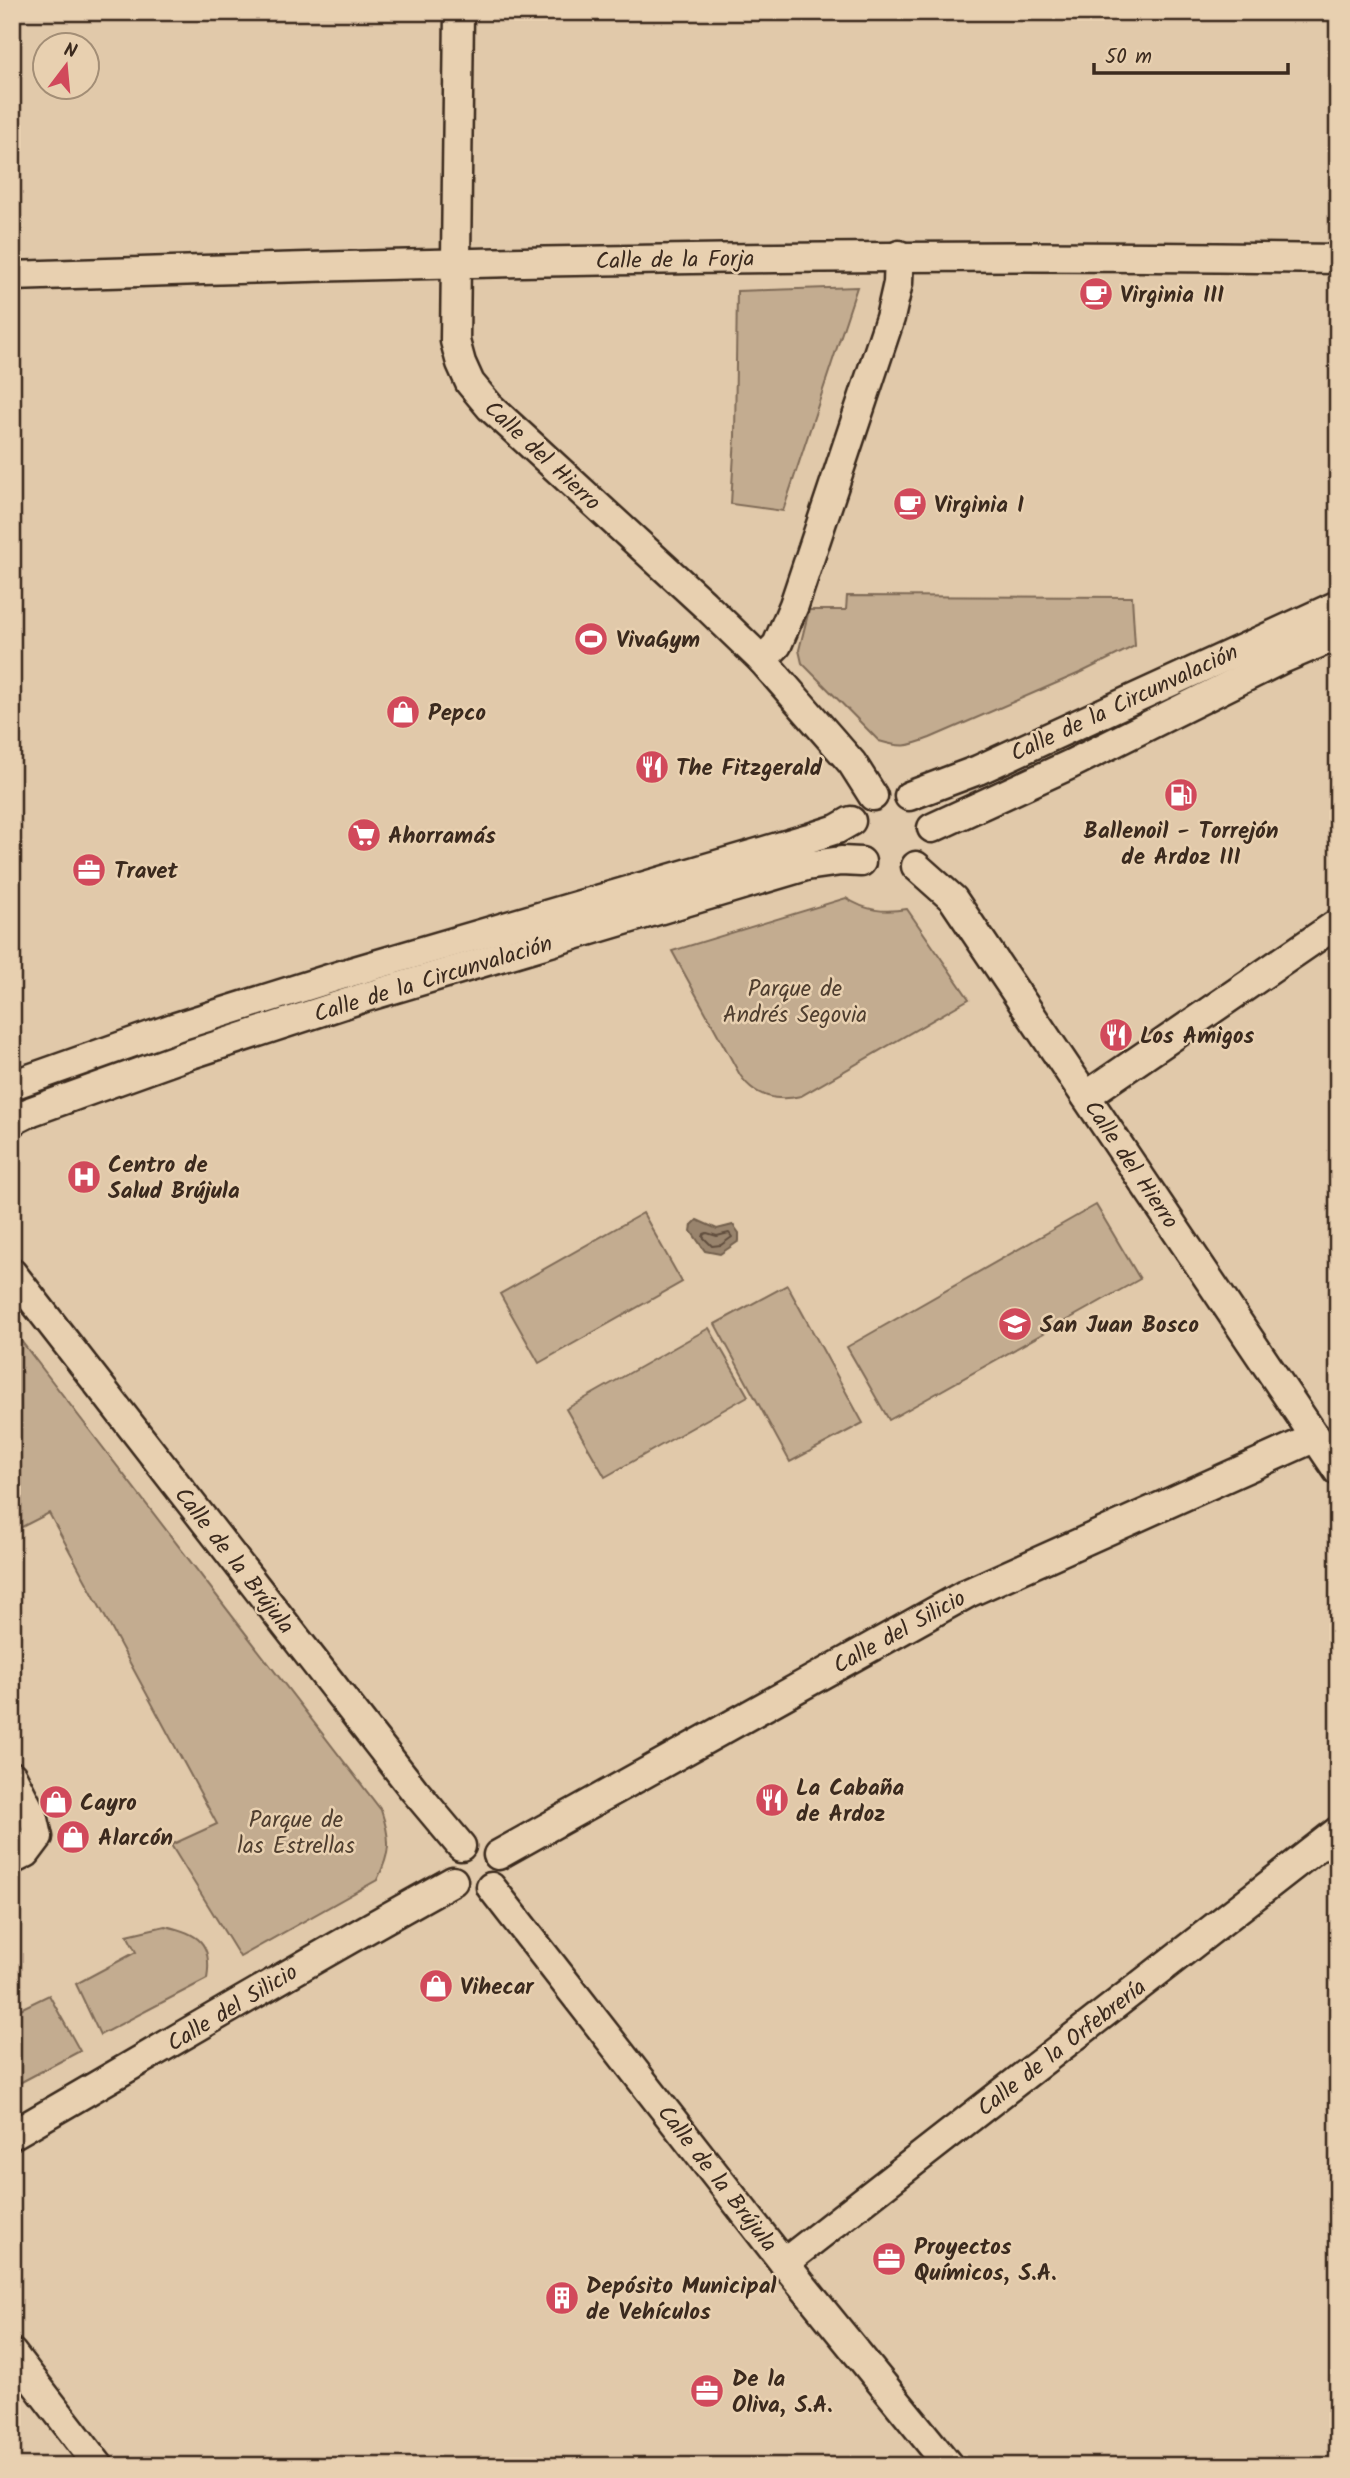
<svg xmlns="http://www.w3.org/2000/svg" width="1350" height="2478" viewBox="0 0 1350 2478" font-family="Kalam,sans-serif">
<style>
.green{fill:#c3ac90;stroke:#7f6b57;stroke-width:2}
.water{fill:#99846d;stroke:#73604d;stroke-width:2}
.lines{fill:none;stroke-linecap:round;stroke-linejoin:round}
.shore{stroke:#614e3e;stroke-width:2}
.minor-casing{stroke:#3b2a1e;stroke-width:33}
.minor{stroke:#e8d0b0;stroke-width:28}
.labels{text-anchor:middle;stroke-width:5;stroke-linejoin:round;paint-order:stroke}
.street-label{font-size:23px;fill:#3b2a1e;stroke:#e8d0b0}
.poi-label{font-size:23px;font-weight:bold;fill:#3b2a1e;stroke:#e8d0b0;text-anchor:start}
.park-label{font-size:23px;fill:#4f3e2f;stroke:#e8d0b0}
</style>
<rect width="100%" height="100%" fill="#e1c9aa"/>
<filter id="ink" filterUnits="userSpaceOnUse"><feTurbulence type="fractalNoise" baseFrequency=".0143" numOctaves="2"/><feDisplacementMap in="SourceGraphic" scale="14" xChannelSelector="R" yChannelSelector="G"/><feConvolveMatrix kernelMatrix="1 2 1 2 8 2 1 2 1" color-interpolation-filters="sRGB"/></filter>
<g filter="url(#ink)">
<!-- green -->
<g class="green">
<polygon points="857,287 783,511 731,504 735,436 737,291"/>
<path d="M 847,596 L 1132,597 L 1135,646 L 1082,672 L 930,738 C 906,747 903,748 879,741 L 802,663 L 799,650 L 809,610 L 846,610 Z"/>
<path d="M 846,898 C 866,911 884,913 907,909 L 969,999 L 801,1096 C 776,1102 755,1097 740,1075 L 672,951 Z"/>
<polygon points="1096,1205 1140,1279 889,1420 847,1347"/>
<polygon points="643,1213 682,1282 539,1363 500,1294"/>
<polygon points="787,1285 863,1423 790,1462 715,1324"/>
<polygon points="709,1328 748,1396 605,1477 566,1409"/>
<path d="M 12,1329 L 381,1810 C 391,1840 391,1852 377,1880 L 240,1957 L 171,1845 L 217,1824 L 49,1513 L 12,1532 Z"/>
<path d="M 165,1926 C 197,1933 213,1942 207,1979 L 100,2035 L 76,1984 L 136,1952 L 127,1935 Z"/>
<polygon points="49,1995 80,2051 12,2087 12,2013"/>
</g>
<!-- water -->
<polygon class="water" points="697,1220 717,1229 733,1225 739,1233 739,1241 720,1254 705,1251 691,1231 692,1225"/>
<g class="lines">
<!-- shore -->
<polygon class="shore" points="707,1233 717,1236 729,1233 732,1237 721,1245 712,1246 703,1237 704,1234"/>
<!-- minor casing -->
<g class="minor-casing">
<g id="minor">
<polyline points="459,12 455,341 461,363 470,383 490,407 704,604 762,660 852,763 873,796"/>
<path d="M 12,276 C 454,261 896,252 1338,259"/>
<polyline points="762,660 777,645 794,605 890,318 898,283 899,255"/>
<polyline points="909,796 978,770 1338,605"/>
<polyline points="932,828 1069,765 1284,658 1338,635"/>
<polyline points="916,866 953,899 1338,1471"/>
<polyline points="12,1085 176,1027 351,972 809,838 837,829 851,821"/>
<polyline points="1086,1096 1338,923"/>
<polyline points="12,1121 32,1111 188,1055 359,999 806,866 841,861 861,862"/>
<polyline points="12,1273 414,1790 461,1846"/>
<polyline points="12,1776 34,1819 38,1837 26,1853 12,1860"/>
<polyline points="498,1855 968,1593 1316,1437"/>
<polyline points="491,1887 784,2263 949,2466"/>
<path d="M 12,2135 C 159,2050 304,1963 453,1881"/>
<polyline points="784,2263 1338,1831"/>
<polyline points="12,2353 99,2466"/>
</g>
</g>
<!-- minor -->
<use href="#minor" class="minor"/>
</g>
</g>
<!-- icons -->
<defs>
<g id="cafe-disc" transform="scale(1.75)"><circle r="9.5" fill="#d1495b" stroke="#e8d0b0"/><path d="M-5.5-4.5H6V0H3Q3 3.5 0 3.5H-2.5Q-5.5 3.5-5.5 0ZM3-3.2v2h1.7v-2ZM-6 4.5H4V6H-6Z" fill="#fff"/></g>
<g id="stadium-disc" transform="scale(1.75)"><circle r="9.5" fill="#d1495b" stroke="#e8d0b0"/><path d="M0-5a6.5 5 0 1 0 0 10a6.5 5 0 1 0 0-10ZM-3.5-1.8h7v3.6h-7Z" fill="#fff"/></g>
<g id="shop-disc" transform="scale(1.75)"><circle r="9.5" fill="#d1495b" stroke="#e8d0b0"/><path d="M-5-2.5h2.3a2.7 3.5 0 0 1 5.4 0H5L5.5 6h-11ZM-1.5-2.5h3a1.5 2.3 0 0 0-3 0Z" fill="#fff"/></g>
<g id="restaurant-disc" transform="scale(1.75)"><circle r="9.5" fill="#d1495b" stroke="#e8d0b0"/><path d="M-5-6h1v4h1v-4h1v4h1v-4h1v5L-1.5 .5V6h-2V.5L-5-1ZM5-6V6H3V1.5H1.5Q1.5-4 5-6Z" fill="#fff"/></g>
<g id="fuel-disc" transform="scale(1.75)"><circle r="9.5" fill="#d1495b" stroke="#e8d0b0"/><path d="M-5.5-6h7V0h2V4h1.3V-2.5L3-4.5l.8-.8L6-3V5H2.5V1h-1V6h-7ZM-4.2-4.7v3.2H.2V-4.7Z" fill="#fff"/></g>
<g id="supermarket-disc" transform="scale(1.75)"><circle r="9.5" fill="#d1495b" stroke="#e8d0b0"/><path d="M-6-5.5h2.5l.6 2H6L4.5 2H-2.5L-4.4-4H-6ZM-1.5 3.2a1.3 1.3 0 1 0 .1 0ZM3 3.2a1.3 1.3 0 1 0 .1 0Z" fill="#fff"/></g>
<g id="office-disc" transform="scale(1.75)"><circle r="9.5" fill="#d1495b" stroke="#e8d0b0"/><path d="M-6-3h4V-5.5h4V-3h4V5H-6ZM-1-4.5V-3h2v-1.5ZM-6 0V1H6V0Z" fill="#fff"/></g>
<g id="hospital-disc" transform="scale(1.75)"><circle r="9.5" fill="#d1495b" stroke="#e8d0b0"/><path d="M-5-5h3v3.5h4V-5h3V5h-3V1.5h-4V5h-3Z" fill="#fff"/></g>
<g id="school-disc" transform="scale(1.75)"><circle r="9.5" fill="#d1495b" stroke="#e8d0b0"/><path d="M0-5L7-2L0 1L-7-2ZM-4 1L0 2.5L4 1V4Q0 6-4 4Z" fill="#fff"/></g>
<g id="building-disc" transform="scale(1.75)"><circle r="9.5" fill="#d1495b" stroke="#e8d0b0"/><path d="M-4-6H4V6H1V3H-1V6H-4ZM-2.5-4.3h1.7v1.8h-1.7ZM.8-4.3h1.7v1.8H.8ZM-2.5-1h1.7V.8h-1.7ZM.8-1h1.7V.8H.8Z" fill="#fff"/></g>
</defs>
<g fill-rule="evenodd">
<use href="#cafe-disc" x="1096" y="294"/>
<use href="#cafe-disc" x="910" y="504"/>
<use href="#stadium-disc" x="591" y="639"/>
<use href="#shop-disc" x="403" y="712"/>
<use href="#restaurant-disc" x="652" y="767"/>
<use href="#fuel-disc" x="1181" y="795"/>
<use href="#supermarket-disc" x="364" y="835"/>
<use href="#office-disc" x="89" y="870"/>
<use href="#restaurant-disc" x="1116" y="1035"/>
<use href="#hospital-disc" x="84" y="1177"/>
<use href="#school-disc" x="1015" y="1324"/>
<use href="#restaurant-disc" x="772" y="1800"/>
<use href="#shop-disc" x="56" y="1802"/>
<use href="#shop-disc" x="73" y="1837"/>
<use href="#shop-disc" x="436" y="1986"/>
<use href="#office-disc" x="889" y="2259"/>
<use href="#building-disc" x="562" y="2298"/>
<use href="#office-disc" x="707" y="2391"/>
</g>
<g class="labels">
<!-- street labels -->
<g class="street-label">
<text transform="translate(675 259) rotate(-1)" y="8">Calle de la Forja</text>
<text transform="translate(543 455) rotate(43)" y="8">Calle del Hierro</text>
<text transform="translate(1124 702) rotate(-25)" y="8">Calle de la Circunvalación</text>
<text transform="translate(433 978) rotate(-17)" y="8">Calle de la Circunvalación</text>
<text transform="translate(1132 1164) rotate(56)" y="8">Calle del Hierro</text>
<text transform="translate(235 1560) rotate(52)" y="8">Calle de la Brújula</text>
<text transform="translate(899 1631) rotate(-29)" y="8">Calle del Silicio</text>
<text transform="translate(232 2007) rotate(-31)" y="8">Calle del Silicio</text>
<text transform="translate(1061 2047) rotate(-38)" y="8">Calle de la Orfebrería</text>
<text transform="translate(718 2178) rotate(52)" y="8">Calle de la Brújula</text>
</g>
<!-- poi labels -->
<g class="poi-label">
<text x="1120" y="302">Virginia III</text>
<text x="934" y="512">Virginia I</text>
<text x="616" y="647">VivaGym</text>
<text x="428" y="720">Pepco</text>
<text x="676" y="775">The Fitzgerald</text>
<text x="1181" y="838" text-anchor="middle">Ballenoil - Torrejón<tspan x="1181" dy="26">de Ardoz III</tspan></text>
<text x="388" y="843">Ahorramás</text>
<text x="114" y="878">Travet</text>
<text x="1140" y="1043">Los Amigos</text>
<text x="108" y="1172">Centro de<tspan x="108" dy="26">Salud Brújula</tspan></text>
<text x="1040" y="1332">San Juan Bosco</text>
<text x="796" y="1795">La Cabaña<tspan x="796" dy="26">de Ardoz</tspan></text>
<text x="80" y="1810">Cayro</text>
<text x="98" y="1845">Alarcón</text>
<text x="460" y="1994">Vihecar</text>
<text x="914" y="2254">Proyectos<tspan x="914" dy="26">Químicos, S.A.</tspan></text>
<text x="586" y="2293">Depósito Municipal<tspan x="586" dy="26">de Vehículos</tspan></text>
<text x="732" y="2386">De la<tspan x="732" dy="26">Oliva, S.A.</tspan></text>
</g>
<!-- park labels -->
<g class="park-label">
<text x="795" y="996">Parque de<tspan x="795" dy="26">Andrés Segovia</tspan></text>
<text x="296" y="1827">Parque de<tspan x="296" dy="26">las Estrellas</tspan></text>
</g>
</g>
<!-- margin -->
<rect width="1350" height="2478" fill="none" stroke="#e8d0b0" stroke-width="42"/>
<rect x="21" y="21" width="1308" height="2436" fill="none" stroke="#3b2a1e" stroke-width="2.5" filter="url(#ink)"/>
<!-- north arrow -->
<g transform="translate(66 66) rotate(16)"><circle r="33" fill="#e8d0b0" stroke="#a38e76" stroke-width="2"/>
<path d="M0-5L12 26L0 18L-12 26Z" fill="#d1495b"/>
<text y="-10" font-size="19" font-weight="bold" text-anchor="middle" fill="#3b2a1e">N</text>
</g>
<!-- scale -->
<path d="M1094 63v10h194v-10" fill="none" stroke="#3b2a1e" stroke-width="3.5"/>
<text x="1105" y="63" font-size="21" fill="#3b2a1e" stroke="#e8d0b0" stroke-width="5" paint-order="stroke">50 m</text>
</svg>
